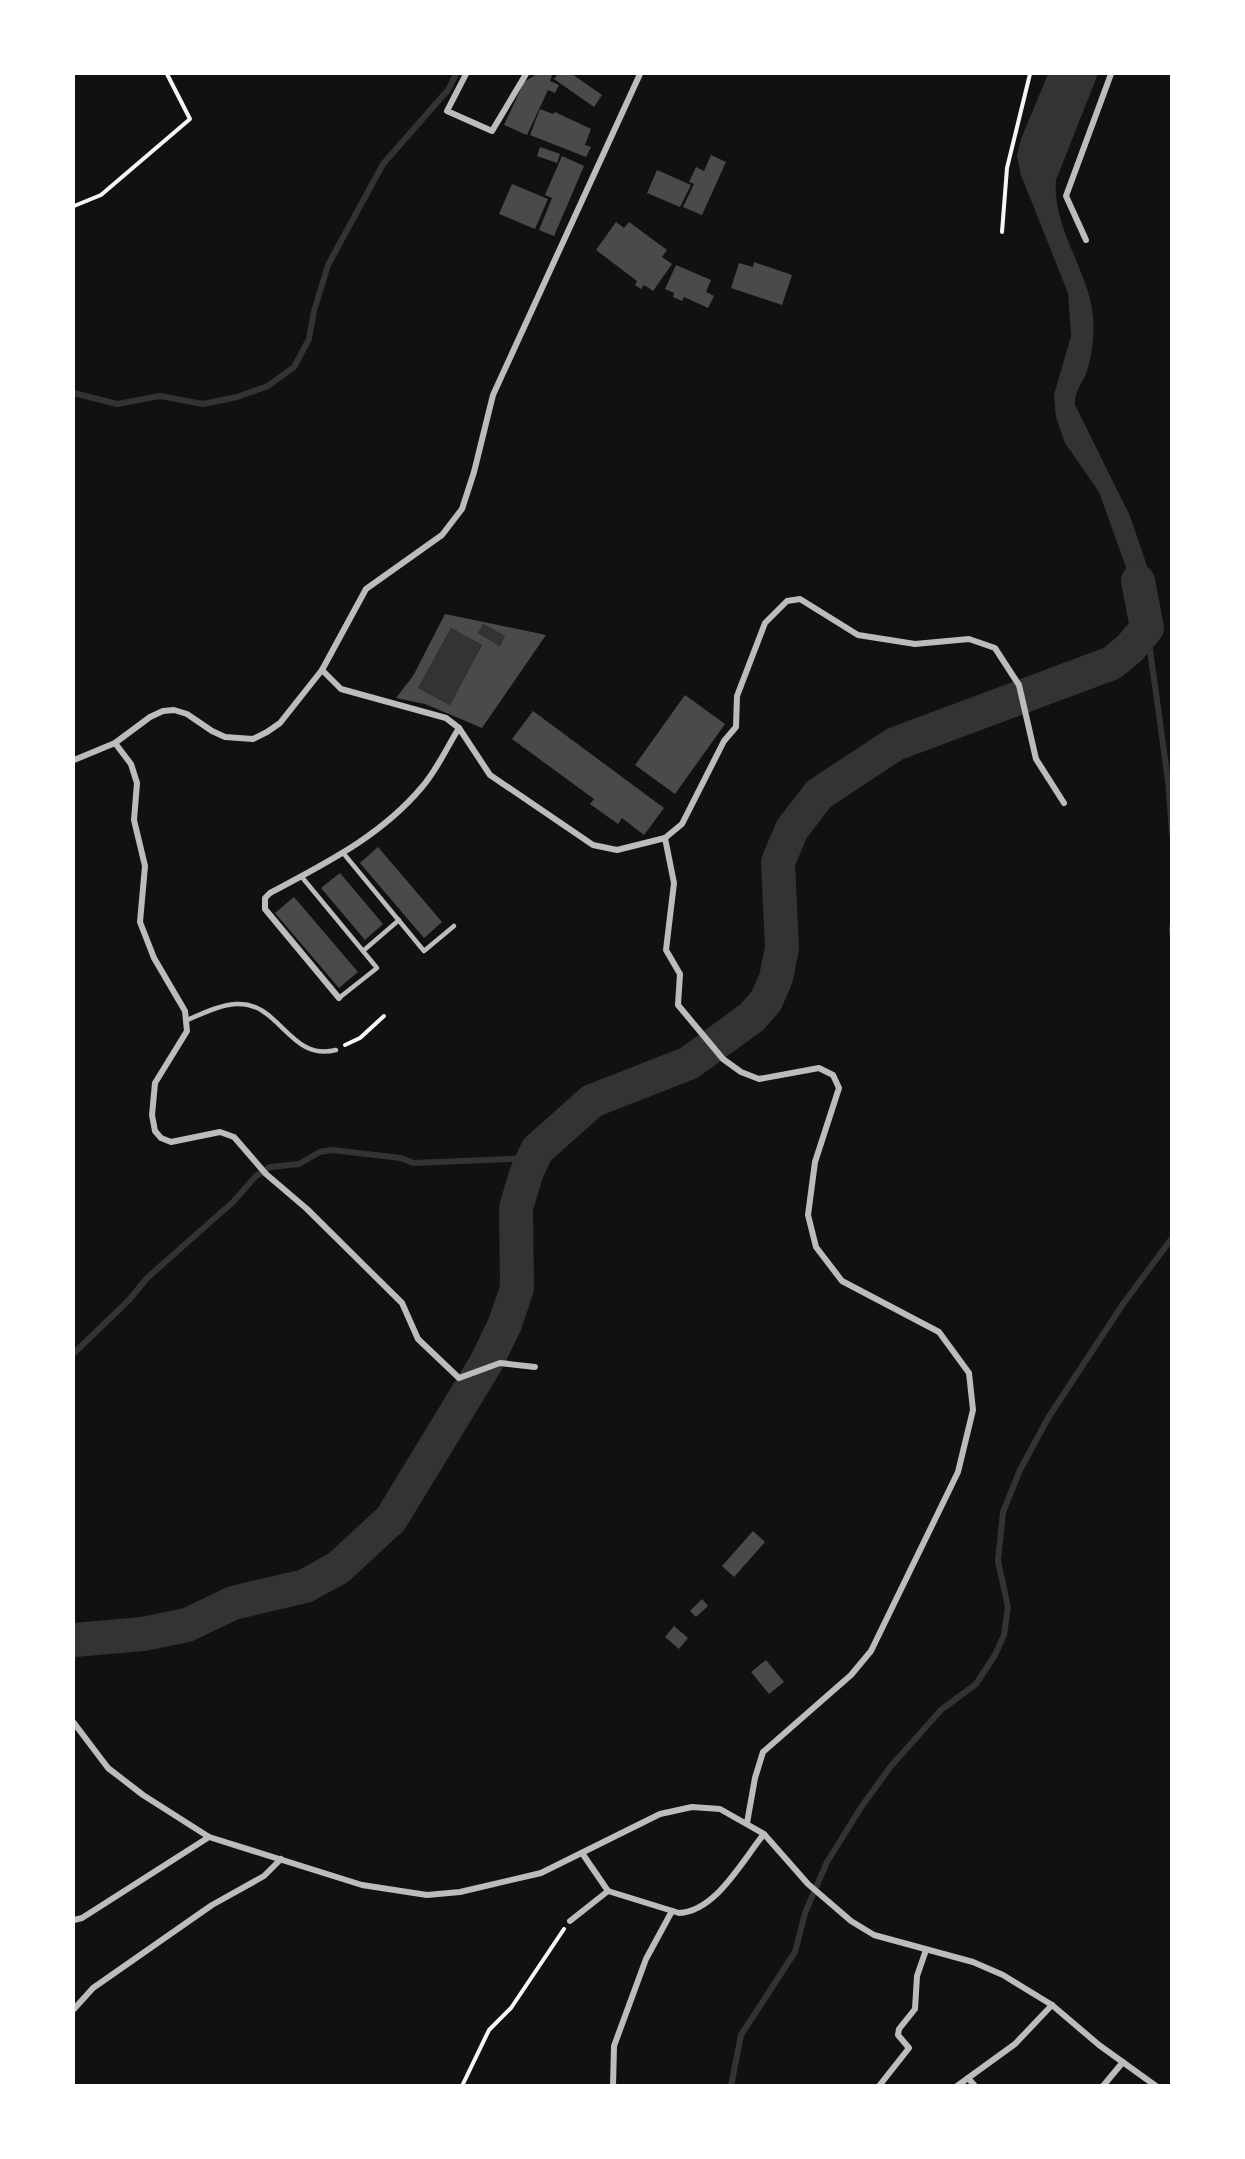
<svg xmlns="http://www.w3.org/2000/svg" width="1245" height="2159" viewBox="0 0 1245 2159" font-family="Lato,sans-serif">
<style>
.water{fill:#333}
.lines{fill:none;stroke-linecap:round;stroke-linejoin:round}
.stream{stroke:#333;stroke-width:6}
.river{stroke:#333;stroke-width:34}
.building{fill:#4a4a4a;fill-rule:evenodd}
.path{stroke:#f5f5f5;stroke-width:4}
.service{stroke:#bcbcbc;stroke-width:4.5}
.minor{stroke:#bcbcbc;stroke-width:6}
</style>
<rect width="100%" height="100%" fill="#111"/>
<!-- water -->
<g class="water">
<path d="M 1048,74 L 1098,74 L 1056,180 C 1052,228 1088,269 1093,316 C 1095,333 1092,355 1087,371 C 1083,383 1074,391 1075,405 L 1130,516 L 1147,566 L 1153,611 L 1147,628 L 1134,609 L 1127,570 L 1099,492 L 1065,443 L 1056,417 L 1054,395 L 1071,336 L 1068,293 L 1021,175 L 1017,156 L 1021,139 Z"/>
<polygon points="483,624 505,636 500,646 478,633"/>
<polygon points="451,628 482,645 450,705 418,688"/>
</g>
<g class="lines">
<!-- stream -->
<g class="stream">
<polyline points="74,393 117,404 160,396 203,404 237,397 268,386 294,367 309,339 314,311 328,265 383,164 448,90 456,74"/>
<polyline points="1147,628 1168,780 1172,834"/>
<polyline points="1172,926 1172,933"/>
<polyline points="74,1353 129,1300 147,1278 233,1202 256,1176 270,1167 299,1164 320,1152 332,1150 401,1158 413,1163 532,1158"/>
<polyline points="731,2086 741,2035 795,1952 805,1913 827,1862 862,1806 891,1766 941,1710 976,1684 995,1655 1004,1635 1008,1607 998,1561 1003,1512 1020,1470 1048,1418 1123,1304 1172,1238"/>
</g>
<!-- river -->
<polyline class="river" points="74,1640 143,1634 187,1625 233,1603 305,1586 338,1568 391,1519 486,1363 505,1324 517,1288 516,1208 526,1174 537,1150 592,1101 689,1063 752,1017 766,1001 776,978 782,948 778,862 792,829 819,794 895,744 1112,663 1130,648 1147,628 1138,581"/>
</g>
<!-- building -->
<g class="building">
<polygon points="537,74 552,75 550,81 559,85 555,93 548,90 527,135 504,125 524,82"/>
<polygon points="558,74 572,74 602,95 594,107 554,79"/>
<polygon points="540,109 553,114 555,112 591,129 585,145 591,147 586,157 530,135"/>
<polygon points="540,147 560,154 557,163 537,156"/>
<polygon points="711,155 726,162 702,215 683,207 694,184 689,182 696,167 704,171"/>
<polygon points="562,156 584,166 554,236 539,230 552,198 545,195"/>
<polygon points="657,170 691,185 680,207 647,193"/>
<polygon points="512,184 548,199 535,229 499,214"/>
<polygon points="616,222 624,228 629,222 667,250 662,257 672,264 653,291 644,285 641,289 635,285 637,281 596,250"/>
<polygon points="754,262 792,275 782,305 731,288 739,263 753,267"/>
<polygon points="676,265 711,280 706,292 714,296 708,308 684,297 682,301 673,297 674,293 665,289"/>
<path d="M 445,614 L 546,635 L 482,728 L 425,704 L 396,698 L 413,676 ZM 483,624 L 505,636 L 500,646 L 478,633 ZM 451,628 L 482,645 L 450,705 L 418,688 Z"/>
<polygon points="685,695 725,724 675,794 635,765"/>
<polygon points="533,711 664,808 644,835 622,818 618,824 590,804 594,799 512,739"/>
<polygon points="378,847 442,922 424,938 360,863"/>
<polygon points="340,873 383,924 365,940 321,888"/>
<polygon points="294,897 358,972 339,988 275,913"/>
<polygon points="753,1531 765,1542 734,1577 722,1566"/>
<polygon points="702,1599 708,1606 696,1617 690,1611"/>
<polygon points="674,1626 688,1638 679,1649 665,1637"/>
<polygon points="766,1660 784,1682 769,1694 751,1672"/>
</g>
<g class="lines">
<!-- path -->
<g class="path">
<polyline points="74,206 101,195 190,119 167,74"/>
<polyline points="1002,232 1007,168 1030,74"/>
<polyline points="345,1045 360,1038 384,1016"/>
<polyline points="462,2086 489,2030 511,2008 564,1929"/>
</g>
<!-- service -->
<g class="service">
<polyline points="344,854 424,951 454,926"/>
<polyline points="301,876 377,968 339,998"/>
<polyline points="363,951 399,920"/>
<path d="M 187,1020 C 202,1014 219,1005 236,1004 C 280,1001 289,1062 336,1050"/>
</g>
<!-- minor -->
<g class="minor">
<polyline points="466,74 447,111 492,131 526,74"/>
<polyline points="1086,240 1066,196 1111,74"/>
<polyline points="322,670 341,689 446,718 459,728 490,775 593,845 617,850 665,838 674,883 666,950 680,974 678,1005 723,1059 741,1072 759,1079 819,1068 833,1075 839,1088 815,1162 808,1215 816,1247 842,1281 939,1332 969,1373 973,1410 958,1472 871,1651 851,1675 763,1752 755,1778 747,1823"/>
<polyline points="115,743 131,764 137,783 134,820 145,866 140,922 154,958 185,1011 187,1031 155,1083 152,1115 155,1131 161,1138 171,1142 220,1132 234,1137 266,1174 307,1209 402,1303 418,1339 459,1378 500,1363 535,1367"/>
<polyline points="74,760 115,743 150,717 163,711 174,710 187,714 212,731 225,737 253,739 267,732 280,723 322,670 366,589 442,535 462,509 474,472 493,395 640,74"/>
<polyline points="665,838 682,824 724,741 736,727 737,696 765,623 787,601 800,599 858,635 915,644 969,639 995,648 1019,685 1036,759 1064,803"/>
<path d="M 339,998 L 265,909 L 265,898 L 270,893 C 326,863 381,836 422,787 C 437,770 447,747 459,728"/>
<polyline points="74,1723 108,1768 143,1795 209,1837 362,1885 427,1895 460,1892 541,1873 660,1814 692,1807 720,1809 764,1834 808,1884 851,1921 874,1935 973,1962 1003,1975 1052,2005 1099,2045 1156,2086"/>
<polyline points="582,1853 608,1891"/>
<polyline points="74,1920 82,1918 209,1837"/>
<path d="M 570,1921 L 608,1891 L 679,1913 C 716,1911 742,1861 764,1834"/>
<polyline points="74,2009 93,1988 212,1905 264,1876 281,1859"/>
<polyline points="968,2078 975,2086"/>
<polyline points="613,2086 614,2046 646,1959 672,1911"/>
<polyline points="879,2086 909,2048 898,2035 899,2029 915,2009 917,1976 926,1950"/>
<polyline points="957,2086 1015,2044 1052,2005"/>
<polyline points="1103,2086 1123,2062"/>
</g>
</g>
<!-- border -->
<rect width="1245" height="2159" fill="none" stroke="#ffffff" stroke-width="150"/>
</svg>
